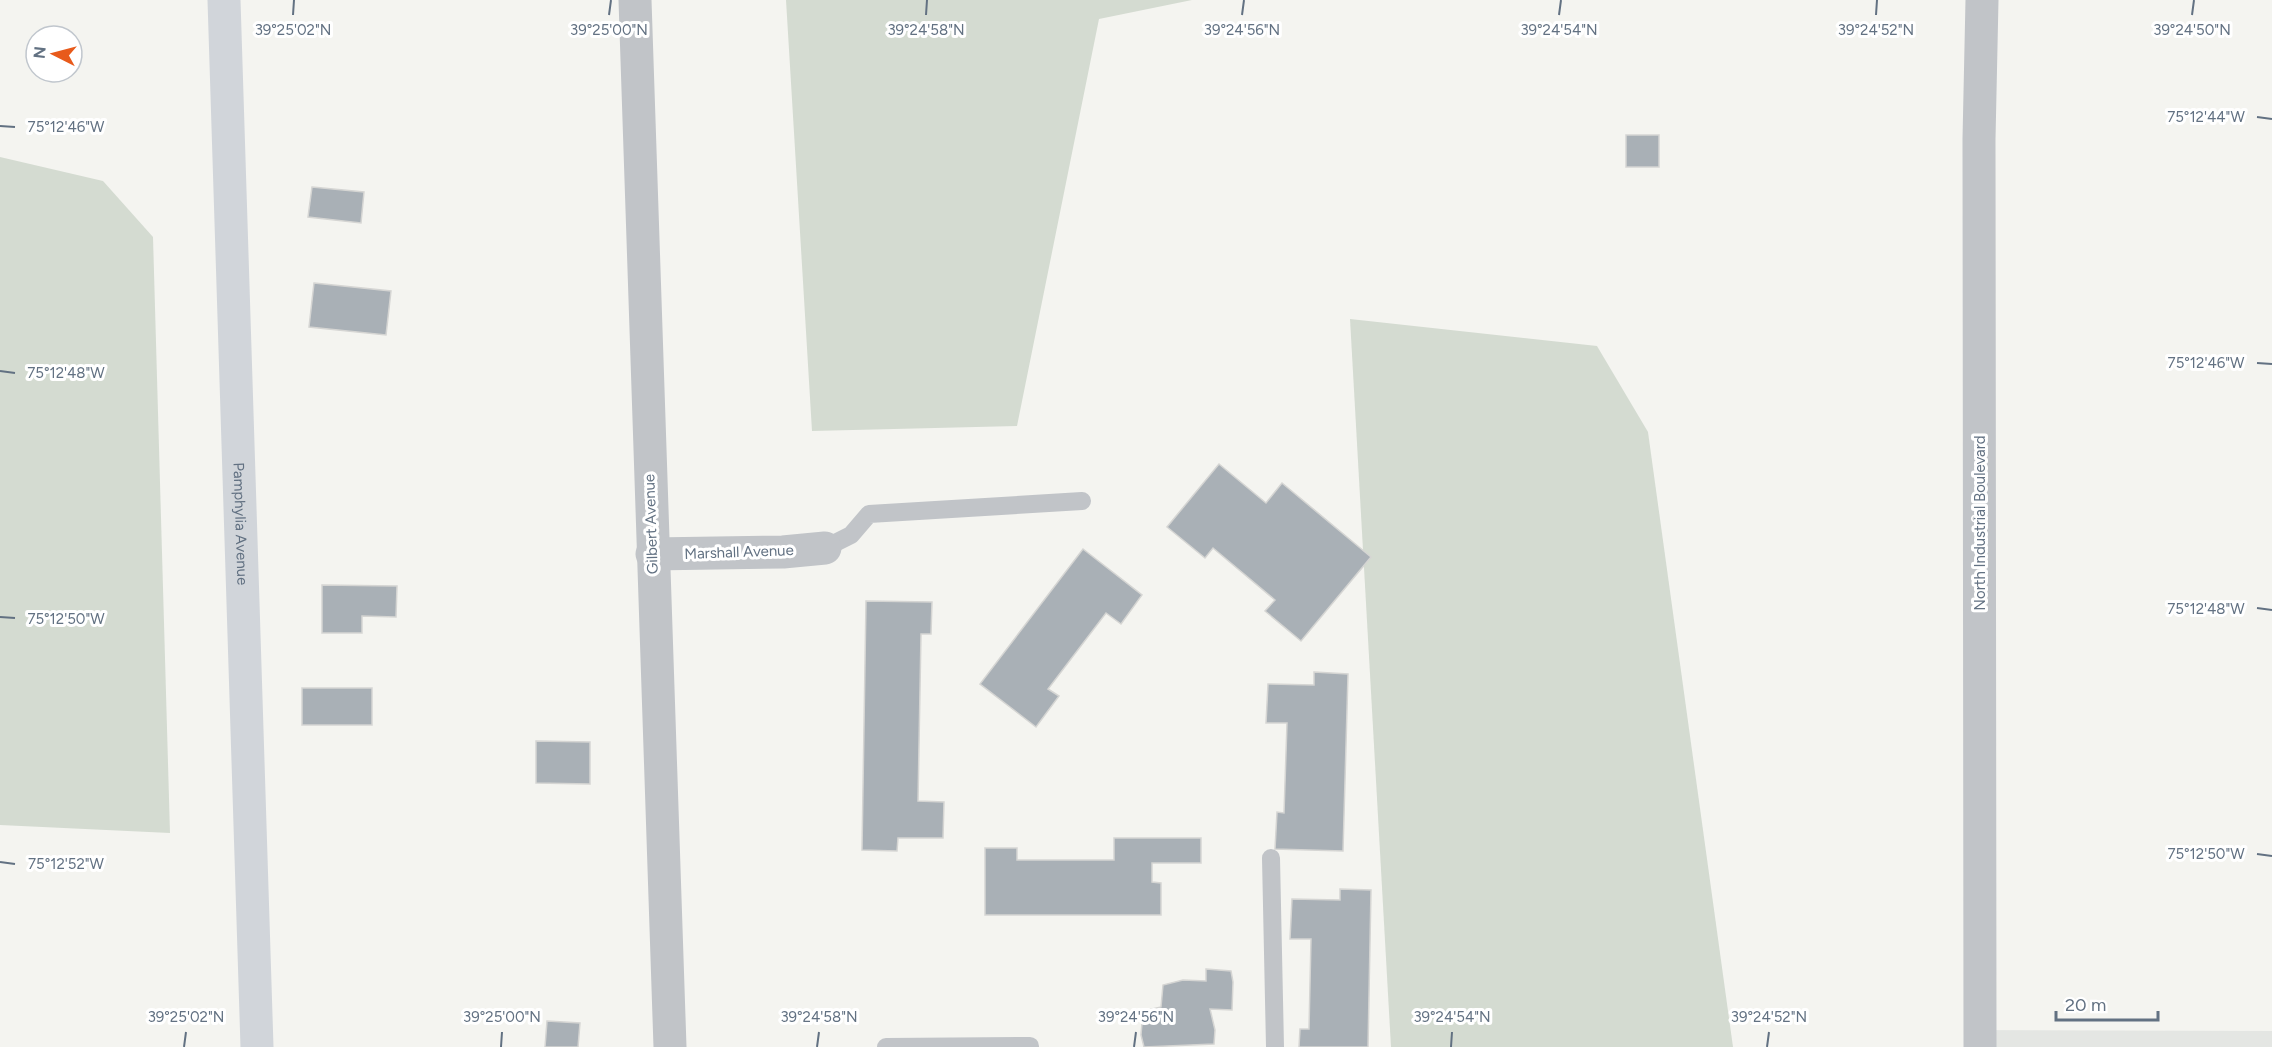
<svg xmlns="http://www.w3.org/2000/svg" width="2272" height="1047" viewBox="0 0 2272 1047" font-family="Figtree,sans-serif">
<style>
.built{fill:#e4e6e3}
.green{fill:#d4dbd1}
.building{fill:#a9b0b6;stroke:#d5d5d3;stroke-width:1.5}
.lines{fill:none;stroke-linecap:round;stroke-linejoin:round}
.lane{stroke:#c1c4c8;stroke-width:18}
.street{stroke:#c1c4c8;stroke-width:33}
.secondary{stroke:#d1d5da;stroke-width:33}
.ticks{fill:none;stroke:#627182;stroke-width:2}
.labels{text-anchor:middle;stroke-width:6;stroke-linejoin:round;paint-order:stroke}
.street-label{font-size:15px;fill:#627182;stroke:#fff}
.ticks-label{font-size:15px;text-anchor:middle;fill:#627182;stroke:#fff;stroke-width:6;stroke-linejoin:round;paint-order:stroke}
</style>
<rect width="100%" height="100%" fill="#f4f4f0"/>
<!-- built -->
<polygon class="built" points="1968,1030 2272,1031 2272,1047 1968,1047"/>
<!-- green -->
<g class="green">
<polygon points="786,0 1192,0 1099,19 1017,426 812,431"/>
<polygon points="0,157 103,181 153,237 170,833 0,825"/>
<polygon points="1350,319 1597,346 1648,432 1733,1047 1391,1047"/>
</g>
<!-- building -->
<g class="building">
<rect x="1626" y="135" width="33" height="32"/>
<polygon points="312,187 364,192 361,223 308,217"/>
<polygon points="314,283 391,291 386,335 309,327"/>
<polygon points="1219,464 1266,503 1282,483 1371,557 1301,641 1265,611 1275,600 1213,548 1205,558 1167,527"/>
<polygon points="1083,549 1142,595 1121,624 1106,613 1048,689 1059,696 1036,727 980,684"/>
<polygon points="322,585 397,586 396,617 362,616 362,633 322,633"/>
<polygon points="866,601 932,602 931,634 921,634 918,801 944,802 943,838 898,838 897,851 862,850"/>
<polygon points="1314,672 1348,674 1343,851 1275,849 1277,812 1284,813 1287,723 1266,723 1268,684 1314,685"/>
<rect x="302" y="688" width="70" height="37"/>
<polygon points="536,741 590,742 590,784 536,783"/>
<polygon points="1114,838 1201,838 1201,863 1152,863 1152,882 1161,883 1161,915 985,915 985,848 1017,848 1017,860 1114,860"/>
<polygon points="1340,889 1371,890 1368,1047 1299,1047 1300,1029 1309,1029 1311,939 1290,939 1292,899 1340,900"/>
<polygon points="1206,969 1231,971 1233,982 1232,1010 1210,1009 1215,1030 1214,1044 1144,1047 1141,1035 1143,1011 1161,1007 1163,985 1183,980 1206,981"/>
<polygon points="547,1021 580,1023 578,1047 545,1047"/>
</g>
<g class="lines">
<!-- lane -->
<g class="lane">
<polyline points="825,548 851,535 869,514 1082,501"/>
<polyline points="1271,858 1275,1047"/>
<polyline points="886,1047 1030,1046"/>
</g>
<!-- street -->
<g class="street">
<polyline points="635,0 670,1047"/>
<polyline points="652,554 783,552 825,548"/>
<polyline points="1980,1047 1979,139 1982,0"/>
</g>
<!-- secondary -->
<path class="secondary" id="s1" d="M 224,0 L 257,1047"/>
</g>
<!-- ticks -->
<path class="ticks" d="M 293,15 L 294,0M 609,15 L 611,0M 926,15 L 927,0M 1242,15 L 1244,0M 1559,15 L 1561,0M 1876,15 L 1877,0M 2192,15 L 2194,0M 2257,117 L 2272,119M 0,126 L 15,127M 2257,363 L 2272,364M 0,371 L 15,373M 2257,608 L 2272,610M 0,617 L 15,618M 2257,854 L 2272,856M 0,862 L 15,864M 184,1047 L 186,1032M 501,1047 L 502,1032M 817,1047 L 819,1032M 1134,1047 L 1136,1032M 1451,1047 L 1452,1032M 1767,1047 L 1769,1032"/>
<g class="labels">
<!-- street labels -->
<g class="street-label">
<text dy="5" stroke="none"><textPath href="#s1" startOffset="524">Pamphylia Avenue</textPath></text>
<text transform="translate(1980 523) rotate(-90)" y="5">North Industrial Boulevard</text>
<text transform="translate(651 524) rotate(-92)" y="5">Gilbert Avenue</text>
<text transform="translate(739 552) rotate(-2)" y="5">Marshall Avenue</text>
</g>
</g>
<g class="ticks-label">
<text x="293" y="35">39°25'02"N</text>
<text x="609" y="35">39°25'00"N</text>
<text x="926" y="35">39°24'58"N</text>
<text x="1242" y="35">39°24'56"N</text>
<text x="1559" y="35">39°24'54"N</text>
<text x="1876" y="35">39°24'52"N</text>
<text x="2192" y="35">39°24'50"N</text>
<text x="2206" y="122">75°12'44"W</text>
<text x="66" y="132">75°12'46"W</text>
<text x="2206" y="368">75°12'46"W</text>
<text x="66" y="378">75°12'48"W</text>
<text x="2206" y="614">75°12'48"W</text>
<text x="66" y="624">75°12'50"W</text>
<text x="2206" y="859">75°12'50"W</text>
<text x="66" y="869">75°12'52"W</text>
<text x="186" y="1022">39°25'02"N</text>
<text x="502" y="1022">39°25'00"N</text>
<text x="819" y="1022">39°24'58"N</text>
<text x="1136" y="1022">39°24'56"N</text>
<text x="1452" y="1022">39°24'54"N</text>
<text x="1769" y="1022">39°24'52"N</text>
</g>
<!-- north arrow -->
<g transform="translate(54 54) rotate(276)"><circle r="28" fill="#ffffff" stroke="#c0c6cd" stroke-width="1.5"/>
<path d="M0-4.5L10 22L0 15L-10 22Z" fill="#e85a1b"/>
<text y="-9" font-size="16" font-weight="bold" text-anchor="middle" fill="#627182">N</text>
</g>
<!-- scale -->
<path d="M2056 1011v9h102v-9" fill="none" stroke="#627182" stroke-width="3"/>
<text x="2065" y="1011" font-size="18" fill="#627182" stroke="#ffffff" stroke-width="4.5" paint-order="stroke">20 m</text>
</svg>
